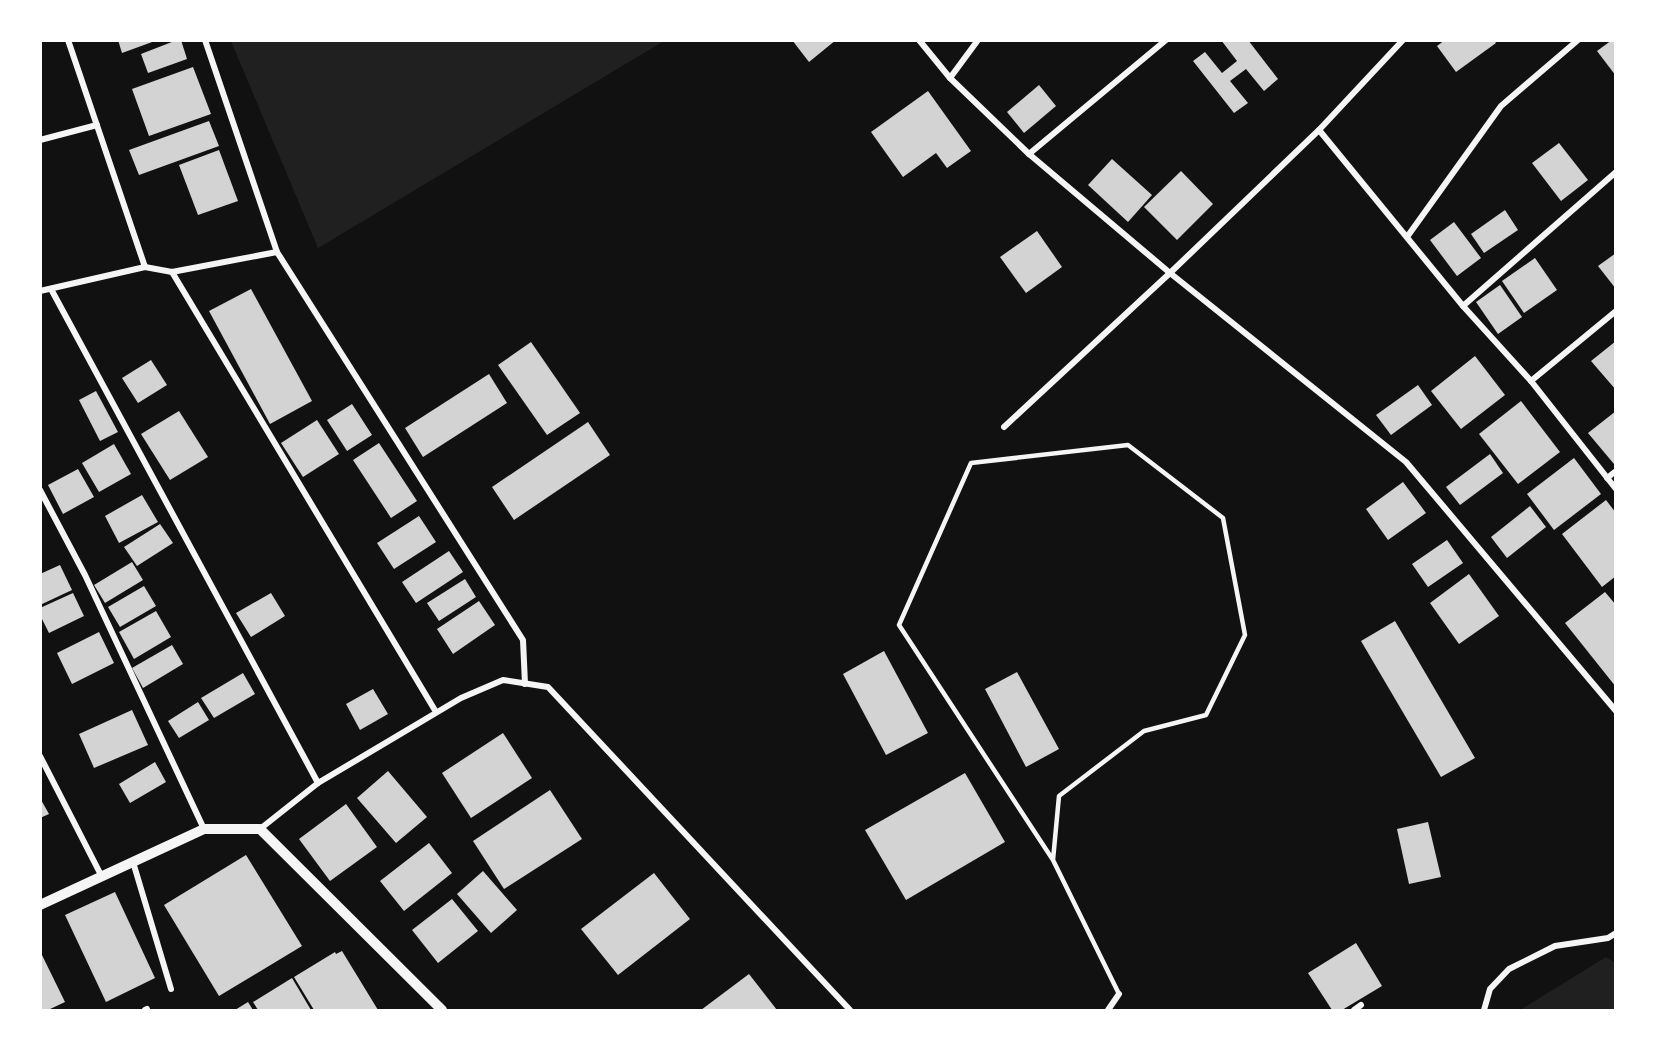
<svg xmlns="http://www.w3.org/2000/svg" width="1656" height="1051" viewBox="0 0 1656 1051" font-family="'Work Sans',sans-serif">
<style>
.green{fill:#202020}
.building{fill:#d3d3d3}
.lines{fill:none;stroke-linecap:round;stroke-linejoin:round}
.service{stroke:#f5f5f5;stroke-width:4.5}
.minor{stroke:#f5f5f5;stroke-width:6}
.tertiary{stroke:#f5f5f5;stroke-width:10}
</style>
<rect width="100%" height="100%" fill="#111"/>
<!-- green -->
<g class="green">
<polygon points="231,41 664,41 318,248"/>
<polygon points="1606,957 1615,963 1615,1010 1520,1010"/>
</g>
<!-- building -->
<g class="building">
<polygon points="118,40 155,40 155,41 122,53"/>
<polygon points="177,40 181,40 187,59 148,73 141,54"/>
<polygon points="792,40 836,40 809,62"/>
<polygon points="1221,40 1248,40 1278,79 1264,91 1246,69 1230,81 1248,103 1234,113 1193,61 1205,52 1222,73 1237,61"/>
<polygon points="1445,40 1494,40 1496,43 1456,72 1437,46"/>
<polygon points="1612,40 1616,40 1616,76 1597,51"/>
<polygon points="193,67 211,114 149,136 132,89"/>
<polygon points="1039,85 1056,106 1024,133 1007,112"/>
<polygon points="928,91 971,151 947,168 936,153 903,177 871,132"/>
<polygon points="209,121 219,146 139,175 129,150"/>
<polygon points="1559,143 1588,180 1561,201 1532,163"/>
<polygon points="219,150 238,201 198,215 179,165"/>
<polygon points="1112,159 1152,195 1128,222 1088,185"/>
<polygon points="1181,171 1213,204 1177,240 1144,207"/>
<polygon points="1505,210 1518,230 1484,253 1471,234"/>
<polygon points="1454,222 1481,258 1457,276 1430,240"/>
<polygon points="1037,231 1062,267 1026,293 1000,257"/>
<polygon points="1616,253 1616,289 1598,266"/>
<polygon points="1535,258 1557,290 1524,313 1502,281"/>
<polygon points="1500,285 1522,317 1498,334 1476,302"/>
<polygon points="251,289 312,401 270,424 209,311"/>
<polygon points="1616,341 1616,390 1591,361"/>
<polygon points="531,342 580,413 547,435 498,365"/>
<polygon points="1475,356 1505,395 1461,429 1431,391"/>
<polygon points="151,360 167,385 138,403 122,378"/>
<polygon points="489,374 507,403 423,457 405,428"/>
<polygon points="1418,385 1432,405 1391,435 1376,415"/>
<polygon points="96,391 118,432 100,441 79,400"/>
<polygon points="1521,401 1560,452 1518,484 1479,434"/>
<polygon points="352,404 372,435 347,451 327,420"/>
<polygon points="179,411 208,457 170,480 141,434"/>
<polygon points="1616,411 1616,463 1614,464 1588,433"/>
<polygon points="317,420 339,454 303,477 281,443"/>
<polygon points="588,422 610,455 514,520 492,487"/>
<polygon points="379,443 417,501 391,518 353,460"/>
<polygon points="114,444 131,474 99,492 82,463"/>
<polygon points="1490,454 1503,473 1460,505 1446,487"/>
<polygon points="1574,458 1601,494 1554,530 1527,494"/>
<polygon points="78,469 94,497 63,514 48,485"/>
<polygon points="1403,482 1426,513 1388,540 1366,509"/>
<polygon points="142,495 158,522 119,543 105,516"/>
<polygon points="1606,500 1616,513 1616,576 1602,587 1562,534"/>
<polygon points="1530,506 1546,527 1507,558 1491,537"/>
<polygon points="419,516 436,542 394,569 377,543"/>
<polygon points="160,524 173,543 137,566 124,547"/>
<polygon points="1447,540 1463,563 1428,587 1412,564"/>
<polygon points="449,551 463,572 416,603 402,582"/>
<polygon points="132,562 143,580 105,603 94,585"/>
<polygon points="60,565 72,590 40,605 40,574"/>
<polygon points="1469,574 1499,616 1459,644 1430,603"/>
<polygon points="465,579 476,597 439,621 427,603"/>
<polygon points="144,586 156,606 120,627 108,607"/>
<polygon points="1605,592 1616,605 1616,687 1565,623"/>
<polygon points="73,593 84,616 49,633 40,615 40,608"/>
<polygon points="271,593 285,616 251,637 236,613"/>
<polygon points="479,601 495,625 453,654 437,629"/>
<polygon points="156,611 171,637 134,659 119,632"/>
<polygon points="1395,621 1475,758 1441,777 1361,641"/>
<polygon points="99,632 114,663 72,684 57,653"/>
<polygon points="172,645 183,664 143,688 132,668"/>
<polygon points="884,651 928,733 886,755 843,674"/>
<polygon points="1017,672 1059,749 1026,767 985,689"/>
<polygon points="243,673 255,694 214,718 201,698"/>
<polygon points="373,689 388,714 360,730 346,704"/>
<polygon points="198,702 209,720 179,738 168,721"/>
<polygon points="132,710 148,745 94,768 79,734"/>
<polygon points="503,733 532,778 471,818 442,773"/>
<polygon points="155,762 166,782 130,803 119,784"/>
<polygon points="388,771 427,817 396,843 357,798"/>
<polygon points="965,773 1005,842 906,900 865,830"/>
<polygon points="550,790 582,839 504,889 473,841"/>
<polygon points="40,798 49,814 40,818"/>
<polygon points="346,804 377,847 330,881 299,839"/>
<polygon points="1428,822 1441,877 1409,884 1397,829"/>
<polygon points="429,843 452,873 404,911 380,881"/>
<polygon points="246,855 302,946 219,996 164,905"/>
<polygon points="483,871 517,910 491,933 457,894"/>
<polygon points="654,873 690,919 618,975 581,929"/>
<polygon points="115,892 155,978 106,1002 65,915"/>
<polygon points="452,899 478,931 438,963 412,930"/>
<polygon points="1356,943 1382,986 1342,1010 1332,1010 1308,973"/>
<polygon points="40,951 65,1002 48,1010 40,1010"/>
<polygon points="342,951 378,1010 314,1010 294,977 335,952 336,954"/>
<polygon points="749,974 777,1010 701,1010"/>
<polygon points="292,978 311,1010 258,1010 253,1002"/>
<polygon points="248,1002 253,1010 235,1010"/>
</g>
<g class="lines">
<!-- service -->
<polyline class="service" points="1053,860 1059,796 1144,731 1206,715 1245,635 1223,518 1128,445 971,463 899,625 1053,860 1119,994"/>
<!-- minor -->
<g class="minor">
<polyline points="68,40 145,267"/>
<polyline points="205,40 277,252 523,640 525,684"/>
<polyline points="919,40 950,78 1029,154 1170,273 1406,462 1616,711"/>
<polyline points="950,78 978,40"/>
<polyline points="1319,130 1463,306 1531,381 1616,489"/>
<polyline points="40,140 97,125"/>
<polyline points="1029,154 1166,40"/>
<polyline points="1407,237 1501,106 1578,40"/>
<polyline points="172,272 436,712"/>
<polyline points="51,289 318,783"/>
<polyline points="40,291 145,267 172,272 277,252"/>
<polyline points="1463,306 1616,172"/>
<polyline points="1531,381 1616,311"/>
<polyline points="1004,427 1170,273 1319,130 1403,40"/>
<polyline points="1607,478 1616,471"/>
<polyline points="40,490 85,575 204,829"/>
<polyline points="40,756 102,877"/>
<polyline points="260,829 318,783 461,698 503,680 548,687 850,1010"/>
<polyline points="133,862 171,989"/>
<polyline points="145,1010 147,1009"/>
<polyline points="1108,1010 1119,994"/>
<polyline points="1354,1010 1361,1005"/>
<polyline points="1484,1010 1490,989 1509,969 1555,946 1608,938 1616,933"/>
</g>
<!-- tertiary -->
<polyline class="tertiary" points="40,905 204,829 260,829 442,1010"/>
</g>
<!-- border -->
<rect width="1656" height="1051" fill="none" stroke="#ffffff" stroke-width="84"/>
</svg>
